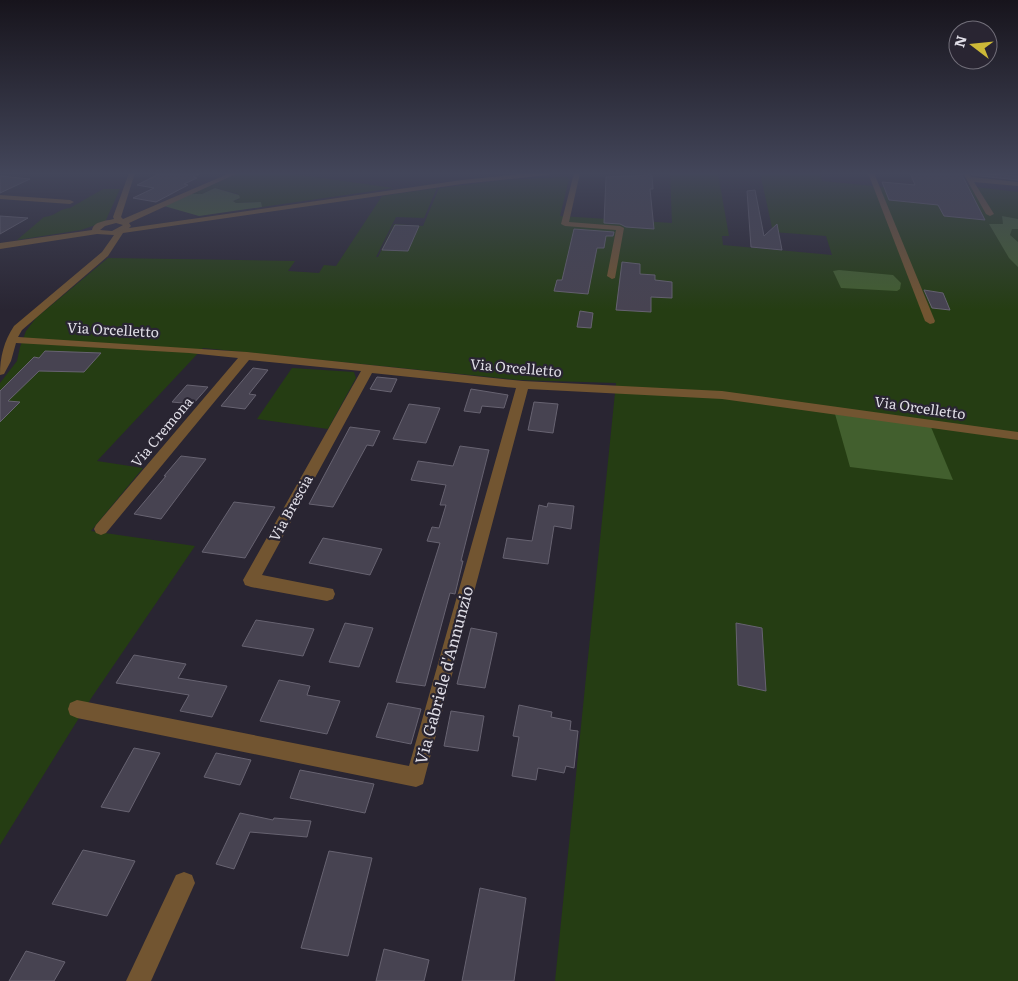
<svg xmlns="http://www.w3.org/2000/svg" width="1018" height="981" viewBox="0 0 1018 981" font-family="Literata,serif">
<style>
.green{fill:#253d13}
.forest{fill:#425f2e}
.building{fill:#474351;stroke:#676371}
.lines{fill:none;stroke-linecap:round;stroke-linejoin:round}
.minor{fill:#725531;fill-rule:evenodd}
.labels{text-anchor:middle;stroke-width:4.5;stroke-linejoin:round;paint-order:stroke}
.street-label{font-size:14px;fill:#dfdde6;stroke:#292532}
.near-street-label{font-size:16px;fill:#dfdde6;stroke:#292532}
</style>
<rect width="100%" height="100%" fill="#292532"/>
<!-- green -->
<g class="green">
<polygon points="238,173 285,173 394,188 262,207 261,202 236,203 233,201 239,199 238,194 215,188 202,194 191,194"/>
<polygon points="670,173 718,174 729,236 722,236 723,245 832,255 826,236 773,232 760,173 820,173 822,181 934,192 966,186 1018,192 1018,981 555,981 616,383 519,380 203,348 97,461 143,468 91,531 195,546 92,697 0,845 0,383 17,361 20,347 26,331 36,318 108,258 295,261 288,271 319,273 324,265 336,266 382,196 437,188 424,218 396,217 376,257 378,257 394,224 423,226 439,188 504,180 567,177 569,179 560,216 672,223"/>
<path d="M 103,189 L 120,189 L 105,222 L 81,230 L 17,240 L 44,217 C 54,217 60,208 70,208 Z"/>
<polygon points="292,368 354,372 356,378 328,429 257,419"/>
</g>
<!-- forest -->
<g class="forest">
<polygon points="215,188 239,195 240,198 233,201 236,203 261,202 262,207 199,216 164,206 191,194 202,194"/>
<polygon points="1002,216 1018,219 1018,229 1012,229 1010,235 1018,242 1018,267 1009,258 989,224 1003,224"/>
<polygon points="839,270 893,275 901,283 900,289 897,291 841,288 833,271"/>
<polygon points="835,414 931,427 953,480 850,467"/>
</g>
<!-- building -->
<g class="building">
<polygon points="161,173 201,173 193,177 197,178 184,184 188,185 156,202 133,198 154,188 137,185"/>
<polygon points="910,173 961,173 985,220 944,216 938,205 889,200 882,182 915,185"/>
<polygon points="971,173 1018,176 1018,180 972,175"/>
<polygon points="652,175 653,189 650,189 654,229 626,227 620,224 604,223 606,177"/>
<polygon points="0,176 30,179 0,193"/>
<polygon points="755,190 764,236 777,224 782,250 751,247 747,191"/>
<polygon points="0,216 28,218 0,234"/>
<polygon points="395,225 419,226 408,251 382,250"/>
<polygon points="574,229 614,232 613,236 606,236 604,248 597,248 588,294 554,291 557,280 562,280"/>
<polygon points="622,262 640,264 640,274 655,275 655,280 672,282 672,298 651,297 651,312 616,310"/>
<polygon points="924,290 943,293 950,310 932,308"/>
<polygon points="580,311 593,313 591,328 577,327"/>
<polygon points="45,351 101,353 84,372 39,371 8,401 20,402 0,422 0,391 34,357 39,358"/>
<polygon points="253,368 268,370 249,394 256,395 245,409 221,406"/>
<polygon points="377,377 397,379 391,392 370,389"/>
<polygon points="187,385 208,387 193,404 172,402"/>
<polygon points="471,389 508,395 504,408 482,406 480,413 464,411"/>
<polygon points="534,402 558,404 553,433 528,430"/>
<polygon points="409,404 440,408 426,443 393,439"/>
<polygon points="350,427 380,431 373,446 367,445 333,507 309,504"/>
<polygon points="460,446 489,450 461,561 463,561 455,594 450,593 425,686 396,682 440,543 427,541 432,527 439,528 446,505 440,505 446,485 411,480 418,461 453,466"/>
<polygon points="181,456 206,459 161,519 134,514 166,476 164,476"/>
<polygon points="234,502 275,507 245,558 202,552"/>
<polygon points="548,503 574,506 571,529 554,526 548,564 503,558 507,538 532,541 539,505 547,507"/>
<polygon points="323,538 382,549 370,575 309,563"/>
<polygon points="256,620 314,629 303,656 242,646"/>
<polygon points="345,623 373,628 359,667 329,662"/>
<polygon points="736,623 762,628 766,691 738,685"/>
<polygon points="471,628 497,633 485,688 457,684"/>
<polygon points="134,655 186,664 178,678 227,686 212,717 180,711 189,695 116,683"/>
<polygon points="279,680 310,686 307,695 340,701 327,734 260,721"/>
<polygon points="388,703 421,709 411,744 376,737"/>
<polygon points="519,705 552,712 551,717 571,721 570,730 578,731 574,768 566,766 564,773 538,768 536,780 512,776 519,737 513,736"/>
<polygon points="451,711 484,716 478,751 444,746"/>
<polygon points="134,748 160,753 129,812 101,807"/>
<polygon points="216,753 251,760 240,785 204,777"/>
<polygon points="300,770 374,784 365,813 290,798"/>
<polygon points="240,813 273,820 274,818 311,821 307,837 250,832 234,869 216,864"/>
<polygon points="83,850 135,861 107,916 52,904"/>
<polygon points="329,851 372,858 348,956 301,948"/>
<polygon points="480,888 526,898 514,981 462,981"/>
<polygon points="384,949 429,960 424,981 376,981"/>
<polygon points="26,951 65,962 54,981 9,981"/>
</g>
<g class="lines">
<!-- minor -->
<g class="minor">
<path d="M 129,173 L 135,173 L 121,217 L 123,219 L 230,173 L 238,173 L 129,223 L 131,226 L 129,228 L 462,180 L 531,173 L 551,173 L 548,175 L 462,184 L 123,233 L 108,256 L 22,330 L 18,337 L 247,352 L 523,381 L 722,391 L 1018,432 L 1018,440 L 722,399 L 528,389 L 423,784 L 416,787 L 77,718 L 70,715 L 68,709 L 70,703 L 77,700 L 409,766 L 516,388 L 372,373 L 262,575 L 333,589 L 335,594 L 333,599 L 327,601 L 251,587 L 245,585 L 243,580 L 361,371 L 249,360 L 106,533 L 101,535 L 96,533 L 94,529 L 96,525 L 238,358 L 189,353 L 16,343 L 11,361 L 4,374 L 0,375 C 0,357 4,341 14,326 L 102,252 L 114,235 L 97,234 L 0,249 L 0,243 L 92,230 C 94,221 106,221 114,219 L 113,217 ZM 116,223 L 123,225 L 112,231 L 100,230 L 105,226 Z"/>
<polygon points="574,173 580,173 569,222 620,226 624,228 615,278 612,279 607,276 616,230 565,226 561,224"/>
<polygon points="868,173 874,173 935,321 934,323 930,324 925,321"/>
<polygon points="963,173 969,173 971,177 1018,182 1018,186 974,182 994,214 990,216 986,214"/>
<polygon points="0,195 70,200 74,202 70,204 0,199"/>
<polygon points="184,872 192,875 195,883 151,981 126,981 176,875"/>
</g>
</g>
<!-- sky -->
<linearGradient id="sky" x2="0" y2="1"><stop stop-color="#17141c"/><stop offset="0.56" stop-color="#43465a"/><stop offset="1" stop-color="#43465a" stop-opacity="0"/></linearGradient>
<rect width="1018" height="310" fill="url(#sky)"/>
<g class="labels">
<!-- street labels -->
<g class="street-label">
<text transform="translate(113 330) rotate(3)" y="5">Via Orcelletto</text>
<text transform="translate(516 368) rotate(5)" y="5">Via Orcelletto</text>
<text transform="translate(920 408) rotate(8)" y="5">Via Orcelletto</text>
<text transform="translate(162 432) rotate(-50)" y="5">Via Cremona</text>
<text transform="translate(291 508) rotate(-61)" y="5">Via Brescia</text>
</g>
<!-- near-street labels -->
<g class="near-street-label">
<text transform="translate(444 675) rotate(-75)" y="6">Via Gabriele d'Annunzio</text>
</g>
</g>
<!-- north arrow -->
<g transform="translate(973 45) rotate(286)"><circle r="24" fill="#292532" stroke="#726f7a"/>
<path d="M0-4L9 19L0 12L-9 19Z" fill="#cdb938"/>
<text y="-8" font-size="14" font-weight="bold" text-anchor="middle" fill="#dfdde6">N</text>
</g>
</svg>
